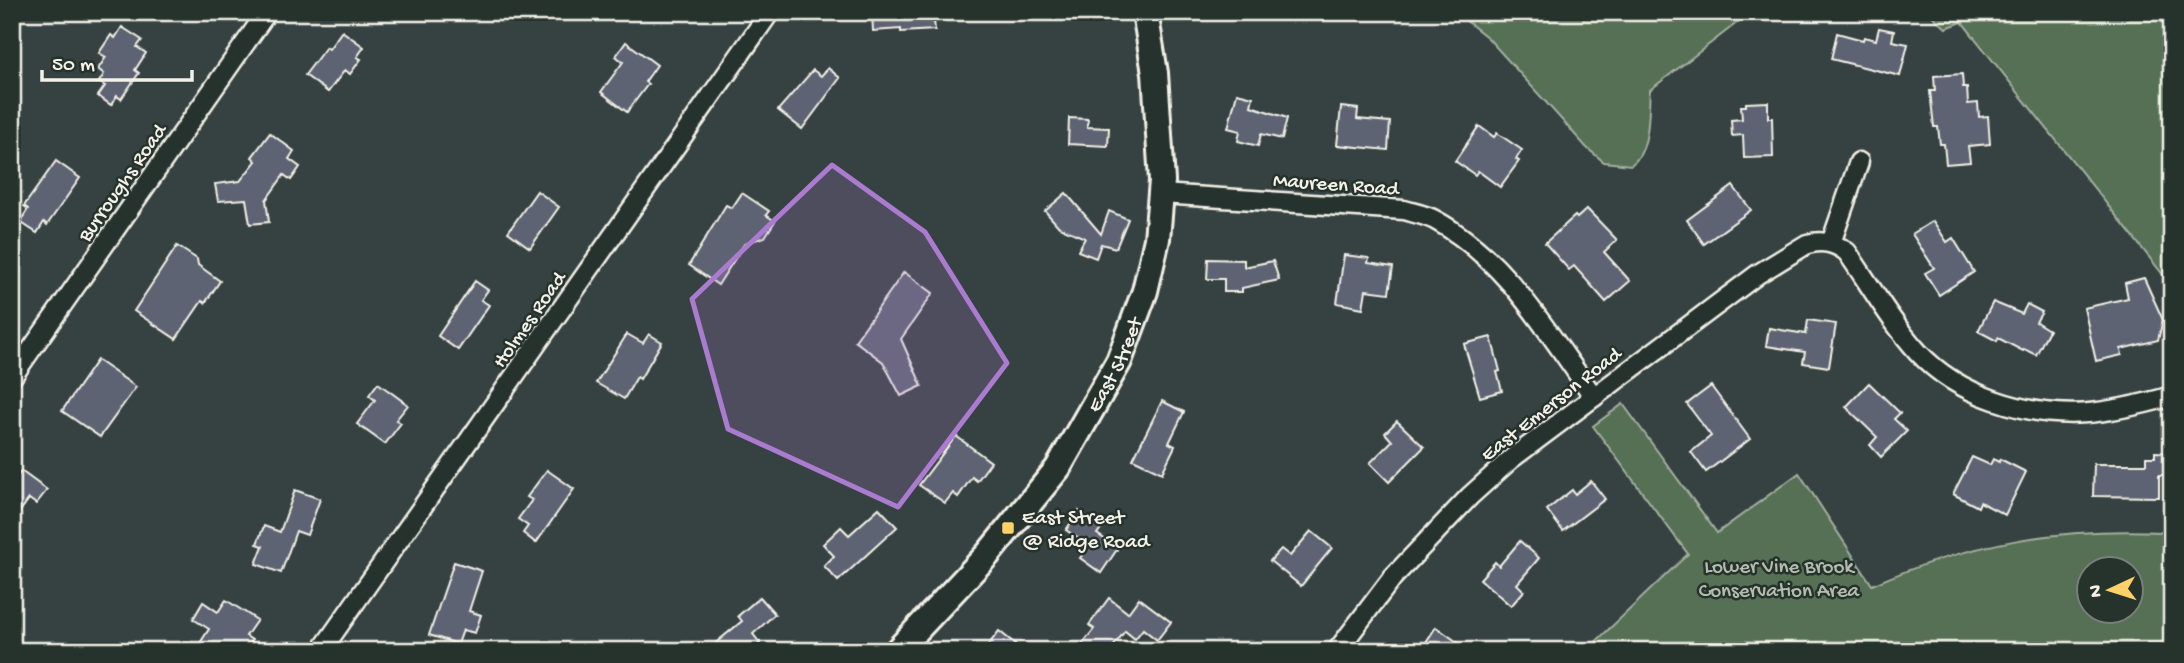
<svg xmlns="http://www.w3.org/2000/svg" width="2184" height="663" viewBox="0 0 2184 663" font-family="'Gochi Hand',sans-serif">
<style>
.green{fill:#556f55;stroke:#a4b09e;stroke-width:2;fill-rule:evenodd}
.building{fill:#5d6472;stroke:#f4f1e8;stroke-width:2}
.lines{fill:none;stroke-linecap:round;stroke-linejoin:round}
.street-casing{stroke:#f4f1e8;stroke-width:23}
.secondary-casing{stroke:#f4f1e8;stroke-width:30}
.street{stroke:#26332d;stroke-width:18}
.secondary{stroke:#26332d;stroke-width:24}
.marked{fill:#ab7bcf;fill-opacity:0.2;stroke:#ab7bcf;stroke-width:5;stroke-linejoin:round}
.poi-dot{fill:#ffd166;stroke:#26332d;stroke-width:2.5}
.labels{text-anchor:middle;stroke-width:5;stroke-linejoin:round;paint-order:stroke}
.street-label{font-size:21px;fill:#f4f1e8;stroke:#26332d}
.poi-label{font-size:21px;fill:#f4f1e8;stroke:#26332d;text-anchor:start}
.park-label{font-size:21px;fill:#b4bdad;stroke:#26332d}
</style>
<rect width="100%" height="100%" fill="#364242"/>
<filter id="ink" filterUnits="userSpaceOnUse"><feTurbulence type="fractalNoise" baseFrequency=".0143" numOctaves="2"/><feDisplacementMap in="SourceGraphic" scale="14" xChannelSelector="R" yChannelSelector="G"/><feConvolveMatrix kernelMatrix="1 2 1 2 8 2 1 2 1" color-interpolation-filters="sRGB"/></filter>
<g filter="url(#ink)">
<!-- green -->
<g class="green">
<path d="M 1455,12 L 1751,12 L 1650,90 C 1648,113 1651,151 1631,165 L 1604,162 L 1587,148 L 1488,38 Z"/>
<polygon points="1928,12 2172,12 2172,286 1962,22 1946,28"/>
<path d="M 1623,404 L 1717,533 L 1799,473 L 1872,585 C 1968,543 2058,527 2162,532 L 2172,527 L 2172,651 L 1586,651 L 1688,554 L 1593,426 ZM 2132,568 L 2132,610 L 2090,610 L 2090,568 Z"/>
</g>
<!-- building -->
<g class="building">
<polygon points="872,12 933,12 935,30 901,32 901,29 873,31"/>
<polygon points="122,27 142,40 137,47 146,53 135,70 139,73 121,99 117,96 111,105 98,96 105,86 99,82 104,74 98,69 106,57 99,53 111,35 115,38"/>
<polygon points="1879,28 1894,31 1892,41 1908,44 1900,76 1831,59 1837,33 1863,40 1864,37 1876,40"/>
<polygon points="342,31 364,47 357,57 361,59 350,74 345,70 328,92 305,75 326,47 329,49"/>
<polygon points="626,42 657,65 645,82 648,84 627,112 601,92 623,62 616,56"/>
<polygon points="828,68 840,78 802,129 778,110 813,70 821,76"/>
<polygon points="1962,74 1963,87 1967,87 1968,104 1978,103 1979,117 1988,116 1990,144 1968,146 1970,162 1946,164 1944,144 1940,144 1938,127 1934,127 1930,91 1935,91 1934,76"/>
<polygon points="1237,93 1253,97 1251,106 1287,118 1282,139 1261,134 1258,146 1238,141 1240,131 1228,128"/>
<polygon points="1768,102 1768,118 1772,118 1773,157 1744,158 1743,135 1732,136 1731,120 1742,119 1741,106 1746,106 1746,103"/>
<polygon points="1341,107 1358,109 1357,119 1390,122 1388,150 1337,145"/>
<polygon points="1069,118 1088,119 1087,127 1109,128 1108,146 1068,144"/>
<polygon points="1479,126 1494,137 1497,133 1522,150 1516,159 1519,161 1500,187 1478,171 1475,175 1455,161"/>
<polygon points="270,133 294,151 289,159 300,167 291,180 284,175 266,200 269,222 250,224 246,199 218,201 215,184 240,181 256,161 252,157"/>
<polygon points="56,161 80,178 47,225 44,222 37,233 20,222 28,209 24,206"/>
<polygon points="1733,186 1751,210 1704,244 1687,220"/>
<polygon points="537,191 559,207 530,248 508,232"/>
<polygon points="742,193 769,211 766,215 775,221 765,237 745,243 718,285 689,265 726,205 732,208"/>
<polygon points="1066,193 1101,234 1109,211 1128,219 1116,248 1101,244 1096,258 1078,251 1085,238 1059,227 1045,211"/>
<polygon points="1587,209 1617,240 1604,252 1630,281 1606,302 1574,266 1569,270 1545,243 1575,216 1577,218"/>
<polygon points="1933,221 1947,242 1953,238 1974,272 1939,295 1925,273 1934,268 1912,234"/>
<polygon points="177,246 197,259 198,265 220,281 205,303 202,301 176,339 134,311"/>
<polygon points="1344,255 1369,258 1368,263 1393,267 1389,293 1366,290 1363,308 1337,303"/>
<polygon points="1208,259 1244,260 1244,267 1273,261 1279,280 1242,288 1242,292 1224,292 1224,279 1207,279"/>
<polygon points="904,272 933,293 901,339 922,386 901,396 883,362 855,341"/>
<polygon points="2144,278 2163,320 2158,340 2121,349 2122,355 2096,361 2084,308 2128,298 2125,283"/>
<polygon points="475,281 488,290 481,300 489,305 458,350 438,336"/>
<polygon points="1993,302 2022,314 2027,304 2042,312 2036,322 2049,330 2036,355 2024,349 2023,351 1998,338 1997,341 1978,331"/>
<polygon points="1808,320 1836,324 1829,367 1803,363 1805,352 1766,346 1769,328 1806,334"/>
<polygon points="627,334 643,343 649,334 662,342 640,379 637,377 624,399 596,383"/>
<polygon points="1491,337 1500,371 1497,372 1502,391 1480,397 1464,344"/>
<polygon points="97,360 136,387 100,437 62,411"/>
<polygon points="378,383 408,405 396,420 401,423 385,444 357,424 375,400 369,395"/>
<polygon points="1869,383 1900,413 1894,419 1907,431 1881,457 1870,445 1877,437 1846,407"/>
<polygon points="1711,386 1750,439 1706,472 1691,452 1711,436 1687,404"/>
<polygon points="1162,401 1184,412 1169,443 1175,446 1162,473 1133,459"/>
<polygon points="1397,421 1424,447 1389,482 1370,463 1392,441 1385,433"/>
<polygon points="956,436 991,462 977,481 972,477 958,497 953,493 945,503 919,485"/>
<polygon points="2155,452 2172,453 2172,475 2159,475 2159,497 2093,496 2094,464 2146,464 2146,457 2155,457"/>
<polygon points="1972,457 1990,465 1993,459 1999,462 2000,459 2026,472 2005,515 1980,502 1978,507 1953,494"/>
<polygon points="547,470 574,489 536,543 523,533 528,526 518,519 532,500 527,497"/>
<polygon points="21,471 47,490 36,504 29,499 12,522 12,484"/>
<polygon points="1591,481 1605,499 1563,531 1547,510 1572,490 1575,494"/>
<polygon points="295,490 320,499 307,535 296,531 281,573 256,564 263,546 257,544 264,526 280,532"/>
<polygon points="879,508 897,527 838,581 824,566 834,556 823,544 841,527 849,535"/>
<polygon points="1079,511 1102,527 1097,534 1118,548 1101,573 1080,558 1089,546 1066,530"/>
<polygon points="1311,531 1332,548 1301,586 1270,561 1281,549 1290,556"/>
<polygon points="1520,541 1539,558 1517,584 1524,591 1511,606 1480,579 1495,562 1499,566"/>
<polygon points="454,562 482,571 469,611 481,615 475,633 463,630 458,644 429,635"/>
<polygon points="760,597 775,614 753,634 760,643 751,651 706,651 742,621 738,616"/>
<polygon points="1109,598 1128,613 1139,598 1171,622 1157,640 1143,629 1135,639 1125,631 1110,651 1077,651 1094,629 1089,625"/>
<polygon points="226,600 257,620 246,636 252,640 245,651 195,651 209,629 193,619 203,602 218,612"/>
<polygon points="1436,627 1470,651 1420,651"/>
<polygon points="999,631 1024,651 984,651"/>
</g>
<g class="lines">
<!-- street casing -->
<g class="street-casing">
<g id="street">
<path d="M 1161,194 L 1404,210 C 1414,213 1426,215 1435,220 C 1505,258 1548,333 1594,397"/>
<polyline points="1831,243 1859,162"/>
<polyline points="12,377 267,12"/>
<polyline points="321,651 770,12"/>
<path d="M 1337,651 L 1393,577 L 1470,496 L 1511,459 L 1758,274 L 1807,244 C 1822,240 1834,242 1847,252 C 1870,285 1891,322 1918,352 C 1939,375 1965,390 1994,400 C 2059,423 2107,414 2172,396"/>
</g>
</g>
<!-- secondary casing -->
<g class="secondary-casing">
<g id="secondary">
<path id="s1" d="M 897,651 L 988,554 L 1058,468 L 1119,361 L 1145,291 L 1157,239 L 1162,181 L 1155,73 L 1145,12"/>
</g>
</g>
<!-- street -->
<use href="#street" class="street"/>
<!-- secondary -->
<use href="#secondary" class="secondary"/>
</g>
</g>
<!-- marked area -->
<path class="marked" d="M 832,165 L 925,232 L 1007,363 L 898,507 L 728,429 L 692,299 Z"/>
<!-- markers -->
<rect class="poi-dot" x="1001" y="521" width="14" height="14" rx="3.5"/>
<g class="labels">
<!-- street labels -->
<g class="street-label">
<text transform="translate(121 182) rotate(-55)" y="7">Burroughs Road</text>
<text transform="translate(1336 183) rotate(4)" y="7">Maureen Road</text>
<text transform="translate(528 319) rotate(-55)" y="7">Holmes Road</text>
<text dy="7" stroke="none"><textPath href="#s1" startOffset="362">East Street</textPath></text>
<text transform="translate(1550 403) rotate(-38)" y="7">East Emerson Road</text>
</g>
<!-- poi labels -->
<g class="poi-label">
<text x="1022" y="523">East Street<tspan x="1022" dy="24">@ Ridge Road</tspan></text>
</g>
<!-- park labels -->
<g class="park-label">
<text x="1779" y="572">Lower Vine Brook<tspan x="1779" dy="24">Conservation Area</tspan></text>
</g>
</g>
<!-- margin -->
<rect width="2184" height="663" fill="none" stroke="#26332d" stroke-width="42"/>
<rect x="21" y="21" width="2142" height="621" fill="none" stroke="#f4f1e8" stroke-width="2.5" filter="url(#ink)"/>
<!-- north arrow -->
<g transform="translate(2110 590) rotate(266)"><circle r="33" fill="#26332d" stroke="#787f78" stroke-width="2"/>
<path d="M0-5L12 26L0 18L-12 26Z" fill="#ffd166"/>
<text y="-10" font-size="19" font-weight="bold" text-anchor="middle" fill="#f4f1e8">N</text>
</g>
<!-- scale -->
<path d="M42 70v10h150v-10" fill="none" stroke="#f4f1e8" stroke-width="3.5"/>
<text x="52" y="70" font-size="21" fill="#f4f1e8" stroke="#26332d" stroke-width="5" paint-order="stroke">50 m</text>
</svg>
